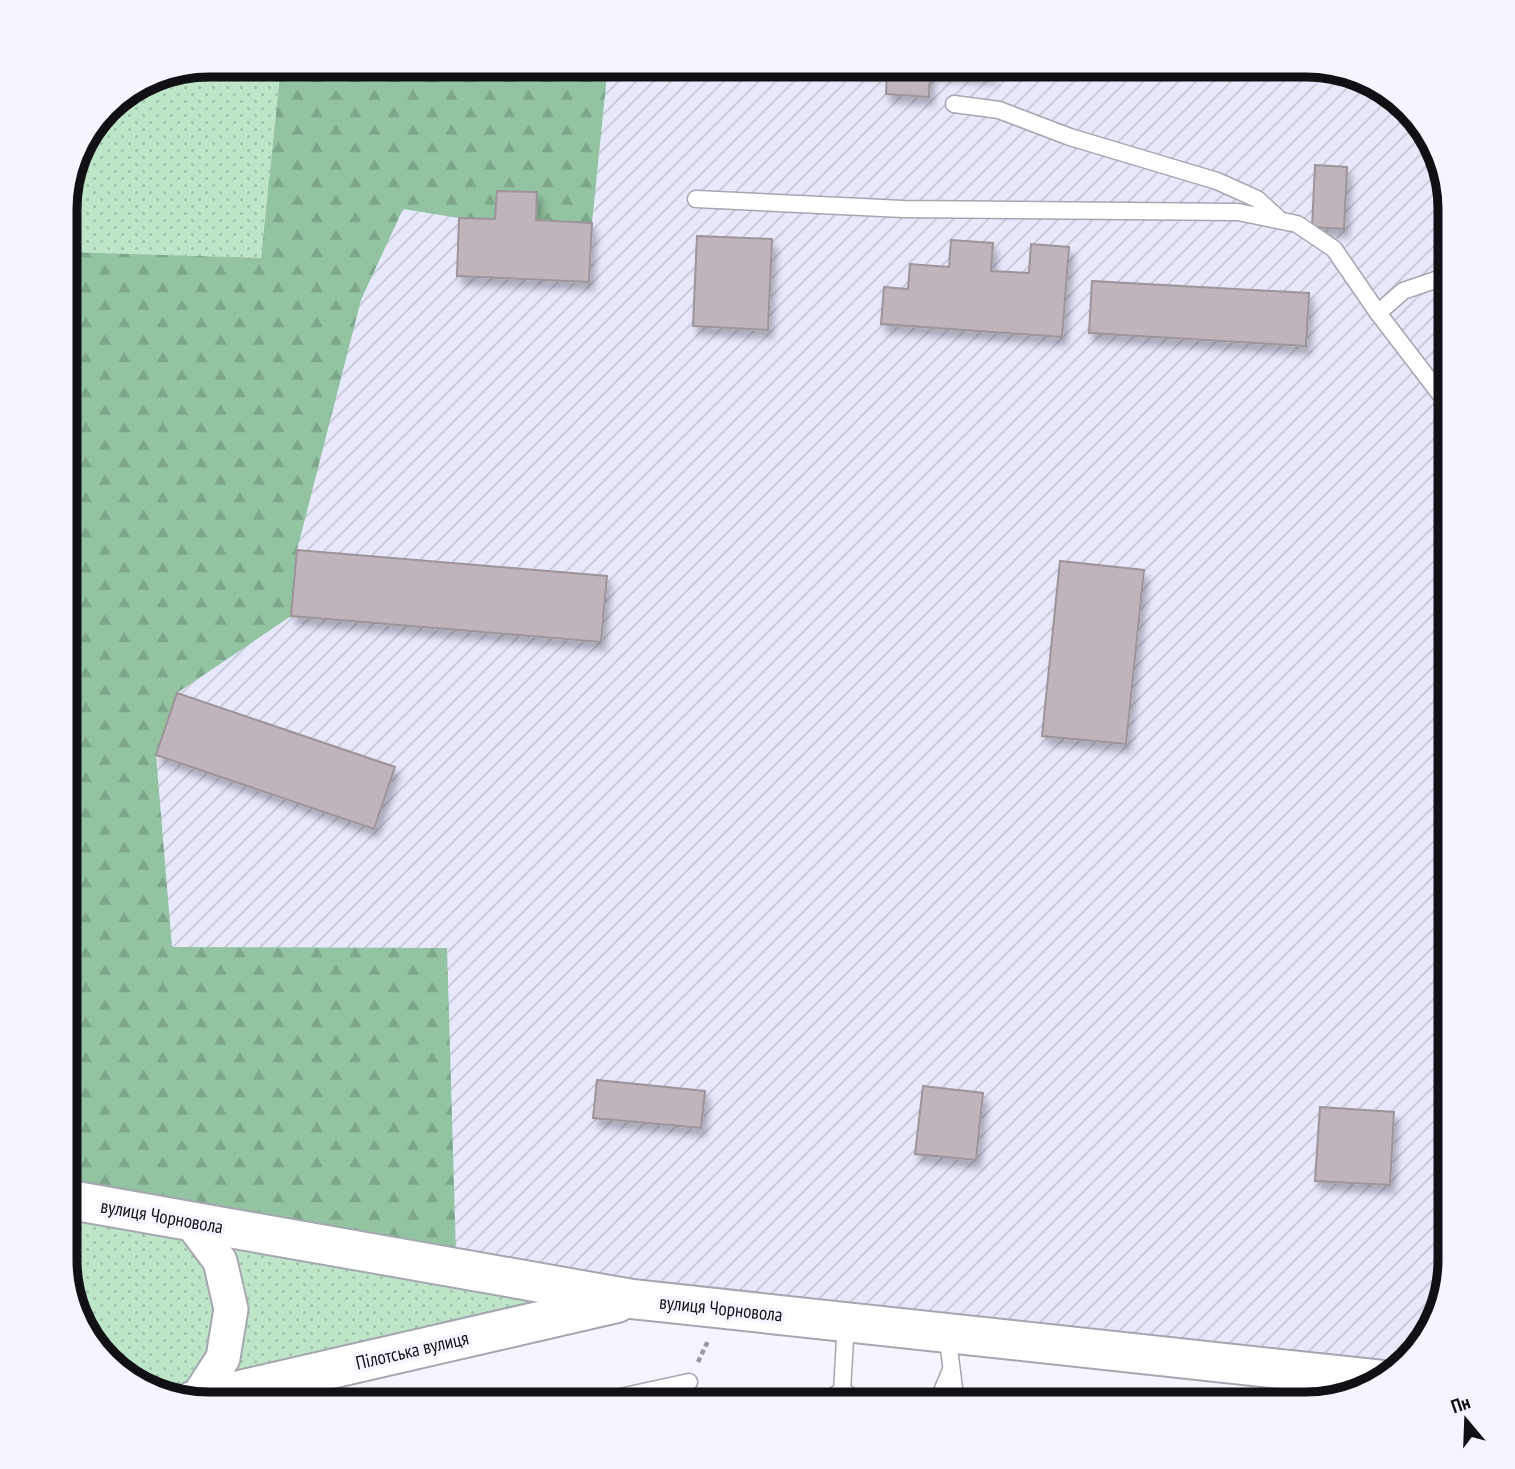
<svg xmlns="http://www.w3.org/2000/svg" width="1515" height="1469" viewBox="0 0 1515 1469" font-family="'PT Sans Narrow',sans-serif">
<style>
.industrial{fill:url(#industrial-furrows)}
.grass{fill:url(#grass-dots)}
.forest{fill:url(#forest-firs)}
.building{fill:#bfb4bb;stroke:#9e9399;stroke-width:2;filter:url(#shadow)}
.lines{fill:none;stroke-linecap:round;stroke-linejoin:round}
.service-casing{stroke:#a6a6b1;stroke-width:19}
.minor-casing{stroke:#a6a6b1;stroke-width:37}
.tertiary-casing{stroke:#a6a6b1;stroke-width:42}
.path{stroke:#9999a0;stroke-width:4.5;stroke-dasharray:5 3.5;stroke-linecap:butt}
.service{stroke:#fff;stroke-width:16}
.minor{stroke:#fff;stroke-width:33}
.tertiary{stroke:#fff;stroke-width:38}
.labels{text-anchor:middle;stroke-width:7;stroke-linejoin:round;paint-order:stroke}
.street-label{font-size:19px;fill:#111115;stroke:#f5f5fe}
.rim{fill:none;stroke:#111115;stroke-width:9}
</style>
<defs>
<pattern id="industrial-furrows" width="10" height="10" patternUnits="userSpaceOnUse" patternTransform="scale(1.75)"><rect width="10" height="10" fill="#e7e8fb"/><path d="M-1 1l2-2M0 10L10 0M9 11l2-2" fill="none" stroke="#c5c6d6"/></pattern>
<pattern id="grass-dots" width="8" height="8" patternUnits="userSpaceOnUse" patternTransform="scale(1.75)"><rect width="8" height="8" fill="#bde6c9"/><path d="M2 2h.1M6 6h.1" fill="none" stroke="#a1c4ac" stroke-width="1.8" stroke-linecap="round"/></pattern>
<pattern id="forest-firs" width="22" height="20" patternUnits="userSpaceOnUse" patternTransform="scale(1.75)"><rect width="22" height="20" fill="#92c4a2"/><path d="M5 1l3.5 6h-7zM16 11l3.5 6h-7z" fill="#7da78b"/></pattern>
<filter id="shadow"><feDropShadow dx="4.5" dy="8" stdDeviation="3.5" flood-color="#0004"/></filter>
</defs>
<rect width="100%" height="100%" fill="#f5f5fe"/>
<!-- industrial -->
<polygon class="industrial" points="209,65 1315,65 1370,79 1414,113 1439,154 1450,208 1450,1260 1439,1316 1402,1367 635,1284 65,1184 65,199 80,145 113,101 154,76"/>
<!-- grass -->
<g class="grass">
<polygon points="209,65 281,65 261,258 65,252 65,199 80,145 113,101 154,76"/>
<path d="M 65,1214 L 181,1234 C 224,1293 226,1325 187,1387 L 153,1393 C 137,1381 113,1370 100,1354 C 66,1314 65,1263 65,1214 Z"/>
<polygon points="224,1241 559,1301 228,1377"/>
</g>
<!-- forest -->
<polygon class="forest" points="281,65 608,65 592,223 536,220 537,192 497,191 495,219 459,218 403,209 361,300 297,550 291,616 177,693 156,755 172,947 447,948 456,1253 65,1184 65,252 261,258"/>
<!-- building -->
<g class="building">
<polygon points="830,65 992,65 991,76 930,72 929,97 886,94 887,71"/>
<polygon points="1315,165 1347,167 1344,229 1312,227"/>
<polygon points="497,191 537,192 536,220 592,223 589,282 457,276 459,218 495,219"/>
<polygon points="697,236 772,239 768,330 693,326"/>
<polygon points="951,240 993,243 991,271 1029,273 1031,244 1069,247 1062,337 881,324 884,287 908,289 910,264 949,267"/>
<polygon points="1092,281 1309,293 1306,346 1089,333"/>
<polygon points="297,550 607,576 601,642 291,616"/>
<polygon points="1060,561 1144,570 1126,744 1042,736"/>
<polygon points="177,693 395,767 374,829 156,755"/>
<polygon points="597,1080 705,1091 701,1128 593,1118"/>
<polygon points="923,1086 983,1093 976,1160 915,1154"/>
<polygon points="1320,1107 1394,1112 1390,1185 1315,1181"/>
</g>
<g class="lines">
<!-- service casing -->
<g class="service-casing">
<g id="service">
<polyline points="954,104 999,110 1070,137 1217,181 1257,199 1279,219"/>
<polyline points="696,199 903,209 1238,212 1297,224 1334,249 1378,313 1450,407"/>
<polyline points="1378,313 1403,291 1450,275"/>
<polyline points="947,1333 956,1404"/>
<polyline points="842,1391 866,1404"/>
<polyline points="588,1404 689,1382"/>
<polyline points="819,1404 842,1391"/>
<polyline points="838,1404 842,1391 846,1322"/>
<polyline points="923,1404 940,1396 950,1372"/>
</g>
</g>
<!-- minor casing -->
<g class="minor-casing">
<polyline id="minor" points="190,1221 220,1261 231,1309 223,1358 196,1400"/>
</g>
<!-- tertiary casing -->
<g class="tertiary-casing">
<g id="tertiary">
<polyline points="65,1199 632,1299 1383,1380"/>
<polyline points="192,1401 617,1303"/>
</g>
</g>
<!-- path -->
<polyline class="path" points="698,1362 708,1341"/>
<!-- service -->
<use href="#service" class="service"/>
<!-- minor -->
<use href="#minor" class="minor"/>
<!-- tertiary -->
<use href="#tertiary" class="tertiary"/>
</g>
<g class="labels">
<!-- street labels -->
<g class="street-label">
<text transform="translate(162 1216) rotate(10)" y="7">вулиця Чорновола</text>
<text transform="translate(721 1308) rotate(6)" y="7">вулиця Чорновола</text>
<text transform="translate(412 1350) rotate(-13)" y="7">Пілотська вулиця</text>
</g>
</g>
<!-- crop -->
<path d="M0 0H1515V1469H0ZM209 77H1306A132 132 0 0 1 1438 209V1260A132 132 0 0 1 1306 1392H209A132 132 0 0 1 77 1260V209A132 132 0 0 1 209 77Z" fill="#f5f5fe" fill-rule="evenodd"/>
<path class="rim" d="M209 77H1306A132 132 0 0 1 1438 209V1260A132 132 0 0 1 1306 1392H209A132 132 0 0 1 77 1260V209A132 132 0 0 1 209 77Z"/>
<!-- north arrow -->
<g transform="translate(1466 1420) rotate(341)" stroke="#f5f5fe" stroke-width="5" paint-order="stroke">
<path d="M0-5L12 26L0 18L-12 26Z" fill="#111115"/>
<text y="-10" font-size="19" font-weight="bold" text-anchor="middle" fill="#111115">Пн</text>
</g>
</svg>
